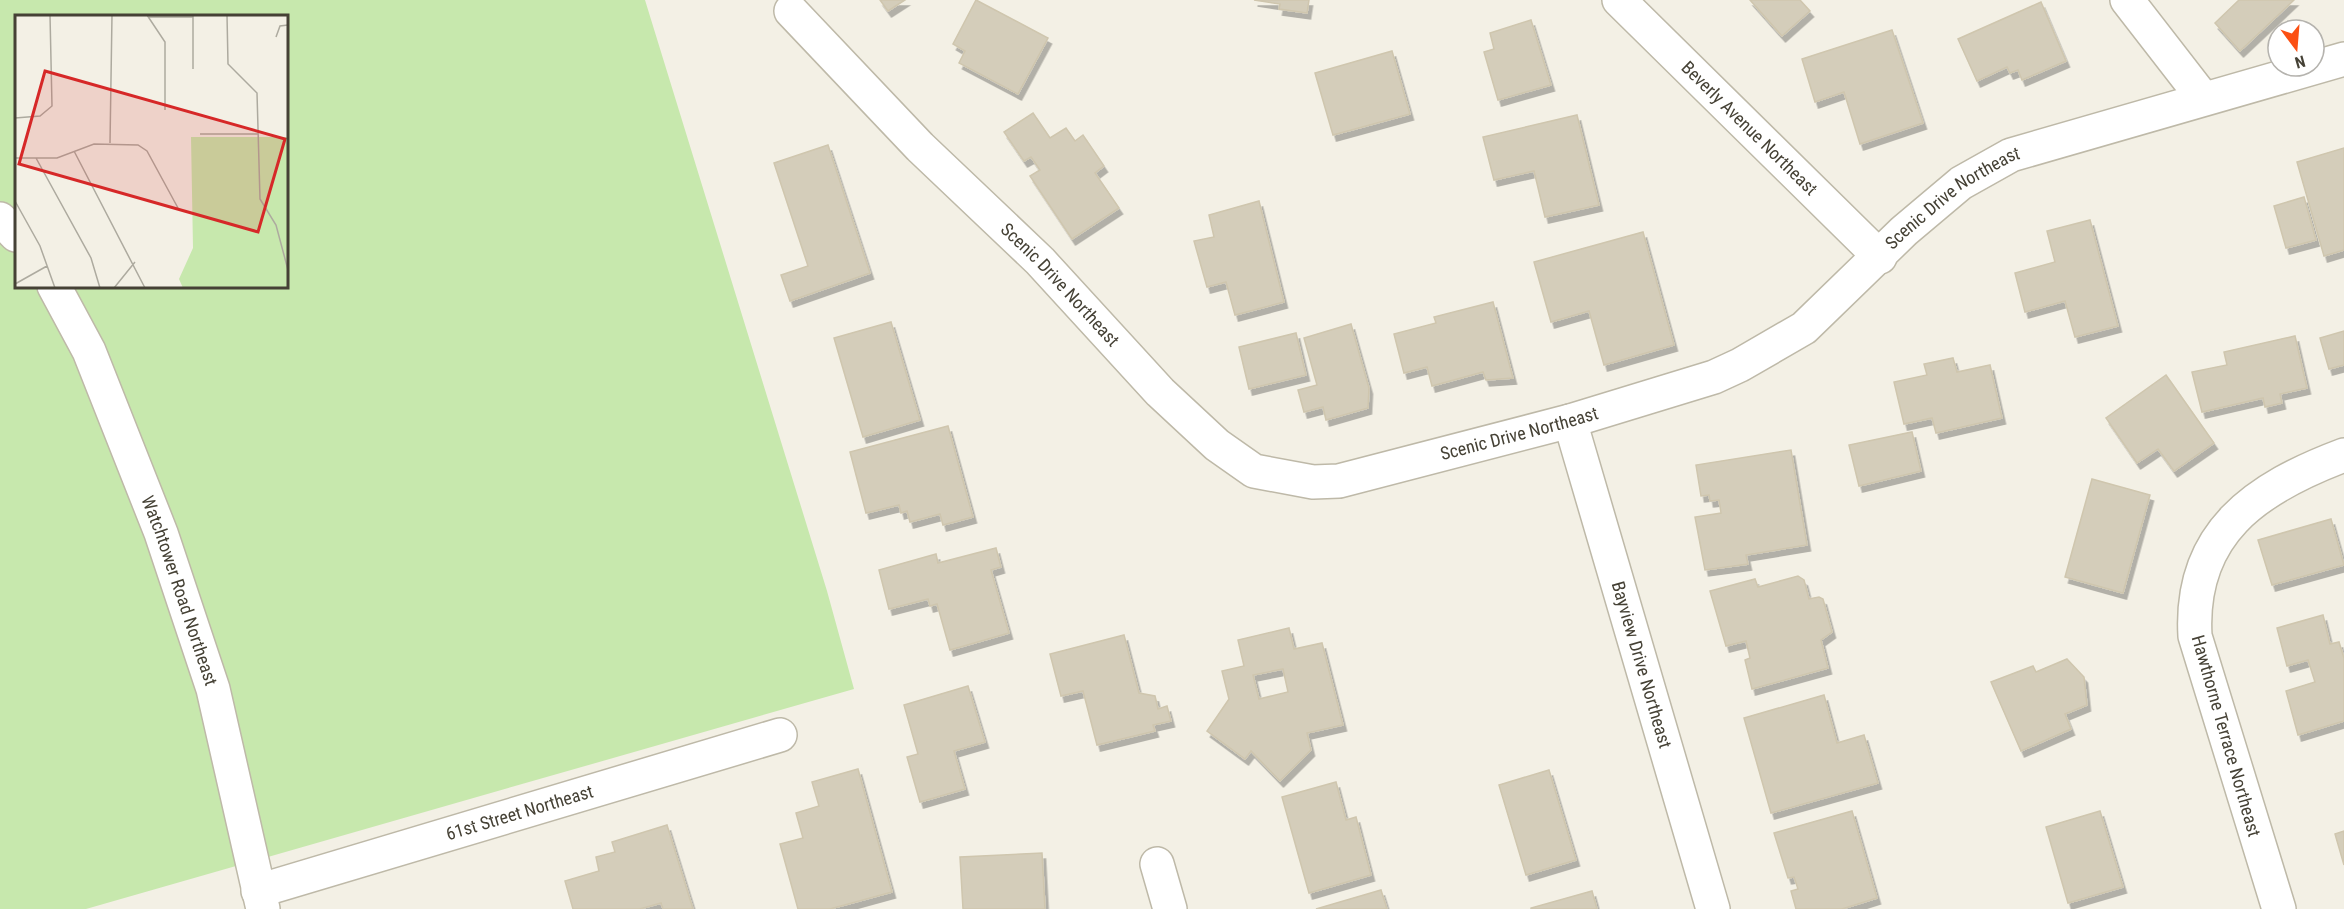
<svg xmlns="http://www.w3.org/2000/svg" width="2344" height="909" viewBox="0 0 2344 909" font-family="'Roboto Condensed',sans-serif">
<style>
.green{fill:#c7e8ad;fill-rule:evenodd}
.building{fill:#d4cdba;stroke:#cfc6ae;stroke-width:1.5;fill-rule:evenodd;filter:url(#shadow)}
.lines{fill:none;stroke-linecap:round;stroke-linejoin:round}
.minor-casing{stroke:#beb9a8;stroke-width:36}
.minor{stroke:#fff;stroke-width:33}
.labels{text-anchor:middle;stroke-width:6;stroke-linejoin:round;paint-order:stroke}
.street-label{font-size:18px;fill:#454135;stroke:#fff}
.inset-road{fill:none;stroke:#adaa9f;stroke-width:1.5}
.view{fill:#d62828;fill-opacity:0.15;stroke:#d62828;stroke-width:3}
.inset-edge{fill:none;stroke:#454135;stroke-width:3}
</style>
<defs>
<filter id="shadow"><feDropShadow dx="3.5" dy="6" stdDeviation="0" flood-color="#0004"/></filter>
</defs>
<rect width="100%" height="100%" fill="#f3f0e5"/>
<!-- green -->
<path class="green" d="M 0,0 L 645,0 L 827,591 L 854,689 L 86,909 L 0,909 ZM 16,16 L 286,16 L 286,286 L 16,286 Z"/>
<!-- building -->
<g class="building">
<polygon points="880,0 905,0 888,11"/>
<polygon points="976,0 1048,38 1018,94 959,63 965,51 953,44"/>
<polygon points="1254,0 1309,0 1307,13 1279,9 1280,4"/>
<polygon points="1750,0 1800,0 1810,11 1782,36"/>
<polygon points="2239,0 2294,0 2240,51 2215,23"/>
<polygon points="2041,2 2066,61 2022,80 2018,70 2010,73 2007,67 1977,81 1958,39"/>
<polygon points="1531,20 1551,85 1498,100 1484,52 1494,49 1490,33"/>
<polygon points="1892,30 1923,123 1860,144 1844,92 1815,102 1802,59"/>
<polygon points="1392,51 1410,114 1333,135 1315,73"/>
<polygon points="1033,113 1050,138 1066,128 1075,141 1083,135 1104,166 1095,173 1119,208 1072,239 1030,176 1040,170 1031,157 1024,161 1004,132"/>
<polygon points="1577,115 1599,205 1545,217 1534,171 1494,180 1483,137"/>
<polygon points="828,145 870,273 790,301 781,275 808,266 774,163"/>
<polygon points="2344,148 2344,250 2324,256 2297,162"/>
<polygon points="2304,197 2316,240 2286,248 2274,206"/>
<polygon points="1259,201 1284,302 1235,315 1226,282 1207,287 1194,241 1214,237 1209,215"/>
<polygon points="2090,220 2118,326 2075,337 2065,301 2025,312 2015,273 2055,262 2047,231"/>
<polygon points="1643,232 1674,345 1604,365 1589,311 1551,322 1534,262"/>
<polygon points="1493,302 1513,378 1486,380 1483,372 1432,386 1427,367 1404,373 1394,334 1436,323 1434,317"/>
<polygon points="891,322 920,420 863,437 834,338"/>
<polygon points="1351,324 1369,388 1368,408 1326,420 1323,407 1304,412 1298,390 1317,385 1304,338"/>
<polygon points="2344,331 2344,365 2329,369 2320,338"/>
<polygon points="1296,333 1306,375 1249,389 1239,347"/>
<polygon points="2295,336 2307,388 2280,394 2282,403 2265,407 2263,398 2202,412 2192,372 2227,365 2224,352"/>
<polygon points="1953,358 1957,372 1990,365 2002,418 1936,433 1932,418 1904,424 1894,382 1927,375 1924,364"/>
<polygon points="2166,375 2214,443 2174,471 2158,449 2137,463 2106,418"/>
<polygon points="948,426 973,517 943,525 940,514 910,522 907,511 901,513 899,505 866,513 850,452"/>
<polygon points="1912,432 1921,471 1859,486 1849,445"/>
<polygon points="1791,450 1807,545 1746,555 1748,564 1705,570 1695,517 1721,513 1719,500 1710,501 1709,495 1701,496 1696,465"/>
<polygon points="2092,479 2150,495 2123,593 2065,577"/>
<polygon points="2331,519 2344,565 2272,585 2258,540"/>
<polygon points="996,548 1001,567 991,570 1009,633 950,650 937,604 930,606 928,599 889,609 879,570 936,554 938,563"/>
<polygon points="1798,576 1804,580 1809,599 1819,597 1823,599 1832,632 1821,640 1828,668 1752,689 1745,660 1750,658 1746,641 1726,646 1710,591 1755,579 1758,587"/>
<polygon points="2323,615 2330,644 2339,642 2344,658 2344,721 2298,735 2286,691 2315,682 2308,660 2287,666 2277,628"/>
<path d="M 1289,628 L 1294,649 L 1322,643 L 1343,725 L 1307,733 L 1311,750 L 1280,781 L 1251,751 L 1245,759 L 1207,731 L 1229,699 L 1222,671 L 1244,666 L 1238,640 ZM 1283,669 L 1288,692 L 1259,699 L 1253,675 Z"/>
<polygon points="1124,635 1139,693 1155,696 1158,709 1167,706 1171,721 1153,725 1155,731 1097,745 1083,691 1061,696 1050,654"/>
<polygon points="2067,659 2084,677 2087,705 2065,714 2071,729 2021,751 1991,682 2033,666 2036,672"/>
<polygon points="968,686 985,742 954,751 965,789 920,802 907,757 918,754 904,705"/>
<polygon points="1824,695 1837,743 1864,735 1878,783 1771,813 1744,718"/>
<polygon points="858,769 892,892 830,909 798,909 780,844 803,838 796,813 819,806 812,782"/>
<polygon points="1549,770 1576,860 1526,875 1499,785"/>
<polygon points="1336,782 1346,820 1356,817 1371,875 1309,893 1282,797"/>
<polygon points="1852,811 1877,898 1842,909 1796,909 1791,891 1798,889 1794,877 1788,878 1774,833"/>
<polygon points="2100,811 2123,887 2068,903 2046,827"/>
<polygon points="667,825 693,909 663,909 661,903 640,909 573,909 565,881 599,871 596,857 615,852 612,842"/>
<polygon points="2344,831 2344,865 2335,834"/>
<polygon points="1042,853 1045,909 963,909 960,857"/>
<polygon points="1381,890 1387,909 1316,909"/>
<polygon points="1592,891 1597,909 1531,909 1531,908"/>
</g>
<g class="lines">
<!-- minor casing -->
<g class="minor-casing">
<g id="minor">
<path id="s1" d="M 1619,0 L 1880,257"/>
<polyline points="2127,0 2203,98"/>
<path id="s2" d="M 791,11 L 920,147 L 1040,261 L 1160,392 L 1217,445 L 1254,471 L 1313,482 L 1339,481 L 1570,421 L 1714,377 L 1740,365 L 1804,328 L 1904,231 L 1961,183 L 2011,155 L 2344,59"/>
<polyline points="0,219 16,235"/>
<path id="s3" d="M 54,286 L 89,351 L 161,533 L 213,689 L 263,909"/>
<path id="s4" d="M 1570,421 L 1713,909"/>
<polyline points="1157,864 1170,909"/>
<path id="s5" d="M 258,891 L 780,735"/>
<path d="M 2279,909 L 2195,636 C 2189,533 2256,488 2344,455"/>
</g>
</g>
<!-- minor -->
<use href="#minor" class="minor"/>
</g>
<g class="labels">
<!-- street labels -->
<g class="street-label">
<text dy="6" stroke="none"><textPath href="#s1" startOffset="183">Beverly Avenue Northeast</textPath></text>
<text dy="6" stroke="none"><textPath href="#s2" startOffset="1430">Scenic Drive Northeast</textPath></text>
<text dy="6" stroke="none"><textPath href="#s2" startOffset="384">Scenic Drive Northeast</textPath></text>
<text dy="6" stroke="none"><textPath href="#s2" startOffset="926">Scenic Drive Northeast</textPath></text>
<text dy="6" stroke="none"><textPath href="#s3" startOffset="330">Watchtower Road Northeast</textPath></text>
<text dy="6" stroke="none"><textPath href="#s4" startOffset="254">Bayview Drive Northeast</textPath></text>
<text transform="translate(2226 736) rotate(74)" y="6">Hawthorne Terrace Northeast</text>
<text dy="6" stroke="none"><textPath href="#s5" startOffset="273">61st Street Northeast</textPath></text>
</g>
</g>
<!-- overview -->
<g transform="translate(15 15)">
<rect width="273" height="273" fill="#f3f0e5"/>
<path d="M 176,122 L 273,122 L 273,273 L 168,273 L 164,264 L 178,233 Z" fill="#c7e8ad"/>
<path class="inset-road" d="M 132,0 L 150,27 L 150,95M 178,0 L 178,54M 212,0 L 213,49 L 242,78 L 245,184 L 261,210 L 273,255M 134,2 L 178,2M 261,22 L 265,11 L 273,10M 0,103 L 25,101 L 37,91 L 35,0M 185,119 L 243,119M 95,128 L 97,0M 59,136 L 130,273M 0,143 L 42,143 L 79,129 L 123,130 L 132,136 L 163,193M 21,143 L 76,243 L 85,273M 0,186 L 25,231 L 40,273M 0,269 L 32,251M 99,273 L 120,247"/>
<path class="view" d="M 30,56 L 270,124 L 243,217 L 4,149 Z"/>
<rect width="273" height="273" class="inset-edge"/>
</g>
<!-- north arrow -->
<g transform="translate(2296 48) rotate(164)"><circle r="28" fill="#ffffff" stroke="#b5b3ae" stroke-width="1.5"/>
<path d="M0-4.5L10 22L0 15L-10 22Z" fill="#fc5013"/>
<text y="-9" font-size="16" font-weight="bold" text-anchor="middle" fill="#454135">N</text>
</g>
</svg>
